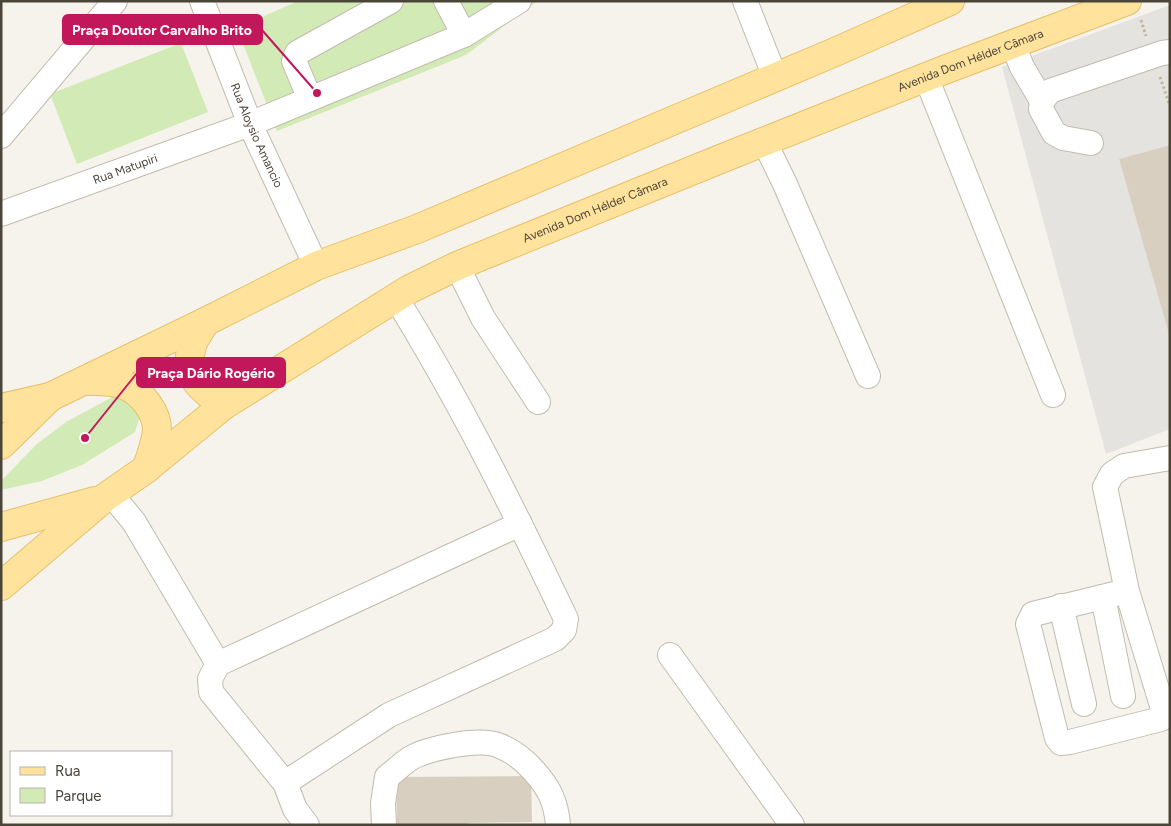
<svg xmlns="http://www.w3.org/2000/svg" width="1171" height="826" viewBox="0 0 1171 826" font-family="Figtree,sans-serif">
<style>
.green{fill:#d2eab5}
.parking{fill:#e5e3e0}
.building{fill:#d8cfc1}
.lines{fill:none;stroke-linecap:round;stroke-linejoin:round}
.minor-casing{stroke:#c2bbae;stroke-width:26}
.major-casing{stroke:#e6c16a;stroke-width:30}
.path{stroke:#c4b79f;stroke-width:3;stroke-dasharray:2.5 2.5;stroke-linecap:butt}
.minor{stroke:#fff;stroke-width:24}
.major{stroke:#ffe39c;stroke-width:28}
.labels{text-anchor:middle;stroke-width:4.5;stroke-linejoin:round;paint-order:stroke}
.street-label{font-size:12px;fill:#4b4439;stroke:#fff}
.leader{fill:none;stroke:#c2185b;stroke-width:2}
.callout-dot{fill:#c2185b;stroke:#fff;stroke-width:2}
.callout{fill:#c2185b;stroke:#c2185b;stroke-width:2}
.callout-label{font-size:14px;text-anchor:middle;font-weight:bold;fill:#fff}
</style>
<rect width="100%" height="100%" fill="#f6f3ec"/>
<!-- green -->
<g class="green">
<polygon points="298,1 537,1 466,55 277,131 237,28"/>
<polygon points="181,43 208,112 77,164 50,94"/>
<polygon points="118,394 130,398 139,419 135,432 82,465 42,481 1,490 1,481 37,444 66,422"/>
</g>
<!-- parking -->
<polygon class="parking" points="1170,5 1170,145 1119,159 1170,336 1170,429 1106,454 1002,67"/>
<!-- building -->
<g class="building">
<polygon points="1170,145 1170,334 1169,334 1119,159"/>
<polygon points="531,776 532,822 468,823 468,825 397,824 396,777"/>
</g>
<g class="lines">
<!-- minor casing -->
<g class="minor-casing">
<g id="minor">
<path id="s1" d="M 202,1 L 250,124 L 316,266"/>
<polyline points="446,1 464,35"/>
<polyline points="745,1 775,77"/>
<polyline points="1013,45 1022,67 1042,101"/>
<polyline points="926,77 1053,395"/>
<polyline points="310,99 294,61 297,53 391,1"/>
<polyline points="1,136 115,1"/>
<polyline points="764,141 785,184 868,376"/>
<polyline points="1091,143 1063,138 1054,133 1041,109 1042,101 1050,91 1162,53 1170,52"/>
<path id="s2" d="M 1,214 L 250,124 L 464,35 L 519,1"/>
<polyline points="457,266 483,318 538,402"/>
<polyline points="111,494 134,522 218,664 520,524"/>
<polyline points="1127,591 1033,614 1028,624 1057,738 1061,743 1070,742 1161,719 1164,712 1127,591 1105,487 1112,474 1124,466 1170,458"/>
<polyline points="1103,597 1123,696"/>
<polyline points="1061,606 1084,704"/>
<polyline points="670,655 792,825"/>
<polyline points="218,664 210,679 211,692 285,783 295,809 307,825"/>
<path d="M 285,783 L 389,715 L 555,639 L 564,630 L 566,619 C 514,510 460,401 396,298"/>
<path d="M 384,825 L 383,803 L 387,777 C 395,771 403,763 411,758 C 429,748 481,737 500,746 C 513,751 525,761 534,771 C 549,788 556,801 558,825"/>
</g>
</g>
<!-- major casing -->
<g class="major-casing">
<g id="major">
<path d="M 205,322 C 201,330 194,338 192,346 C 183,376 202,390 224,405"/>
<path d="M 85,381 C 98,381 112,380 124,385 C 141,391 158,413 157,431 C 155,444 151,457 146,469"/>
<polyline points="1,408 50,397"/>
<polyline points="1,445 50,397 205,322 316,266 417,229 835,52 950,1"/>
<polyline points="1,527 95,501"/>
<path id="s3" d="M 1,586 L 103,499 L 146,469 L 224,405 L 410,289 L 457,266 L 723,158 L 944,70 L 1127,1"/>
</g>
</g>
<!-- path -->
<g class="path">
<polyline points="1141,20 1146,36"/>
<polyline points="1160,77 1170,106"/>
</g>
<!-- minor -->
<use href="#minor" class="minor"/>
<!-- major -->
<use href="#major" class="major"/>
</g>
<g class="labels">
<!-- street labels -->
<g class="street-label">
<text dy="4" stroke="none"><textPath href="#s3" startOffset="1112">Avenida Dom Hélder Câmara</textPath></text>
<text dy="4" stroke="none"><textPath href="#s1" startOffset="145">Rua Aloysio Amancio</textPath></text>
<text dy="4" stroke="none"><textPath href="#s2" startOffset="132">Rua Matupiri</textPath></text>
<text dy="4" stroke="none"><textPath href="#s3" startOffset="708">Avenida Dom Hélder Câmara</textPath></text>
</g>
</g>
<!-- callouts -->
<path class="leader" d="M317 93L262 30M85 438L137 373"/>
<g class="callout-dot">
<circle cx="317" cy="93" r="5"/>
<circle cx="85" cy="438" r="5"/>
</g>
<g class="callout">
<rect x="63" y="15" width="199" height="29" rx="5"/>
<rect x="137" y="358" width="148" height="29" rx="5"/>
</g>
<g class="callout-label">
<text x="162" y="35">Praça Doutor Carvalho Brito</text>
<text x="211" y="378">Praça Dário Rogério</text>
</g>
<!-- border -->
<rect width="1171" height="826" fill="none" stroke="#4b4439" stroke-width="5"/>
<!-- legend -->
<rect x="10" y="751" width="162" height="65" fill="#ffffff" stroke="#b7b4b0"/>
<rect x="20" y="767" width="25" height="8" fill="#ffe39c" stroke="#b7b4b0"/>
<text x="55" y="776" font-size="15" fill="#4b4439">Rua</text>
<rect x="20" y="788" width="25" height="15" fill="#d2eab5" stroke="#b7b4b0"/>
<text x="55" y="801" font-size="15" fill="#4b4439">Parque</text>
</svg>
